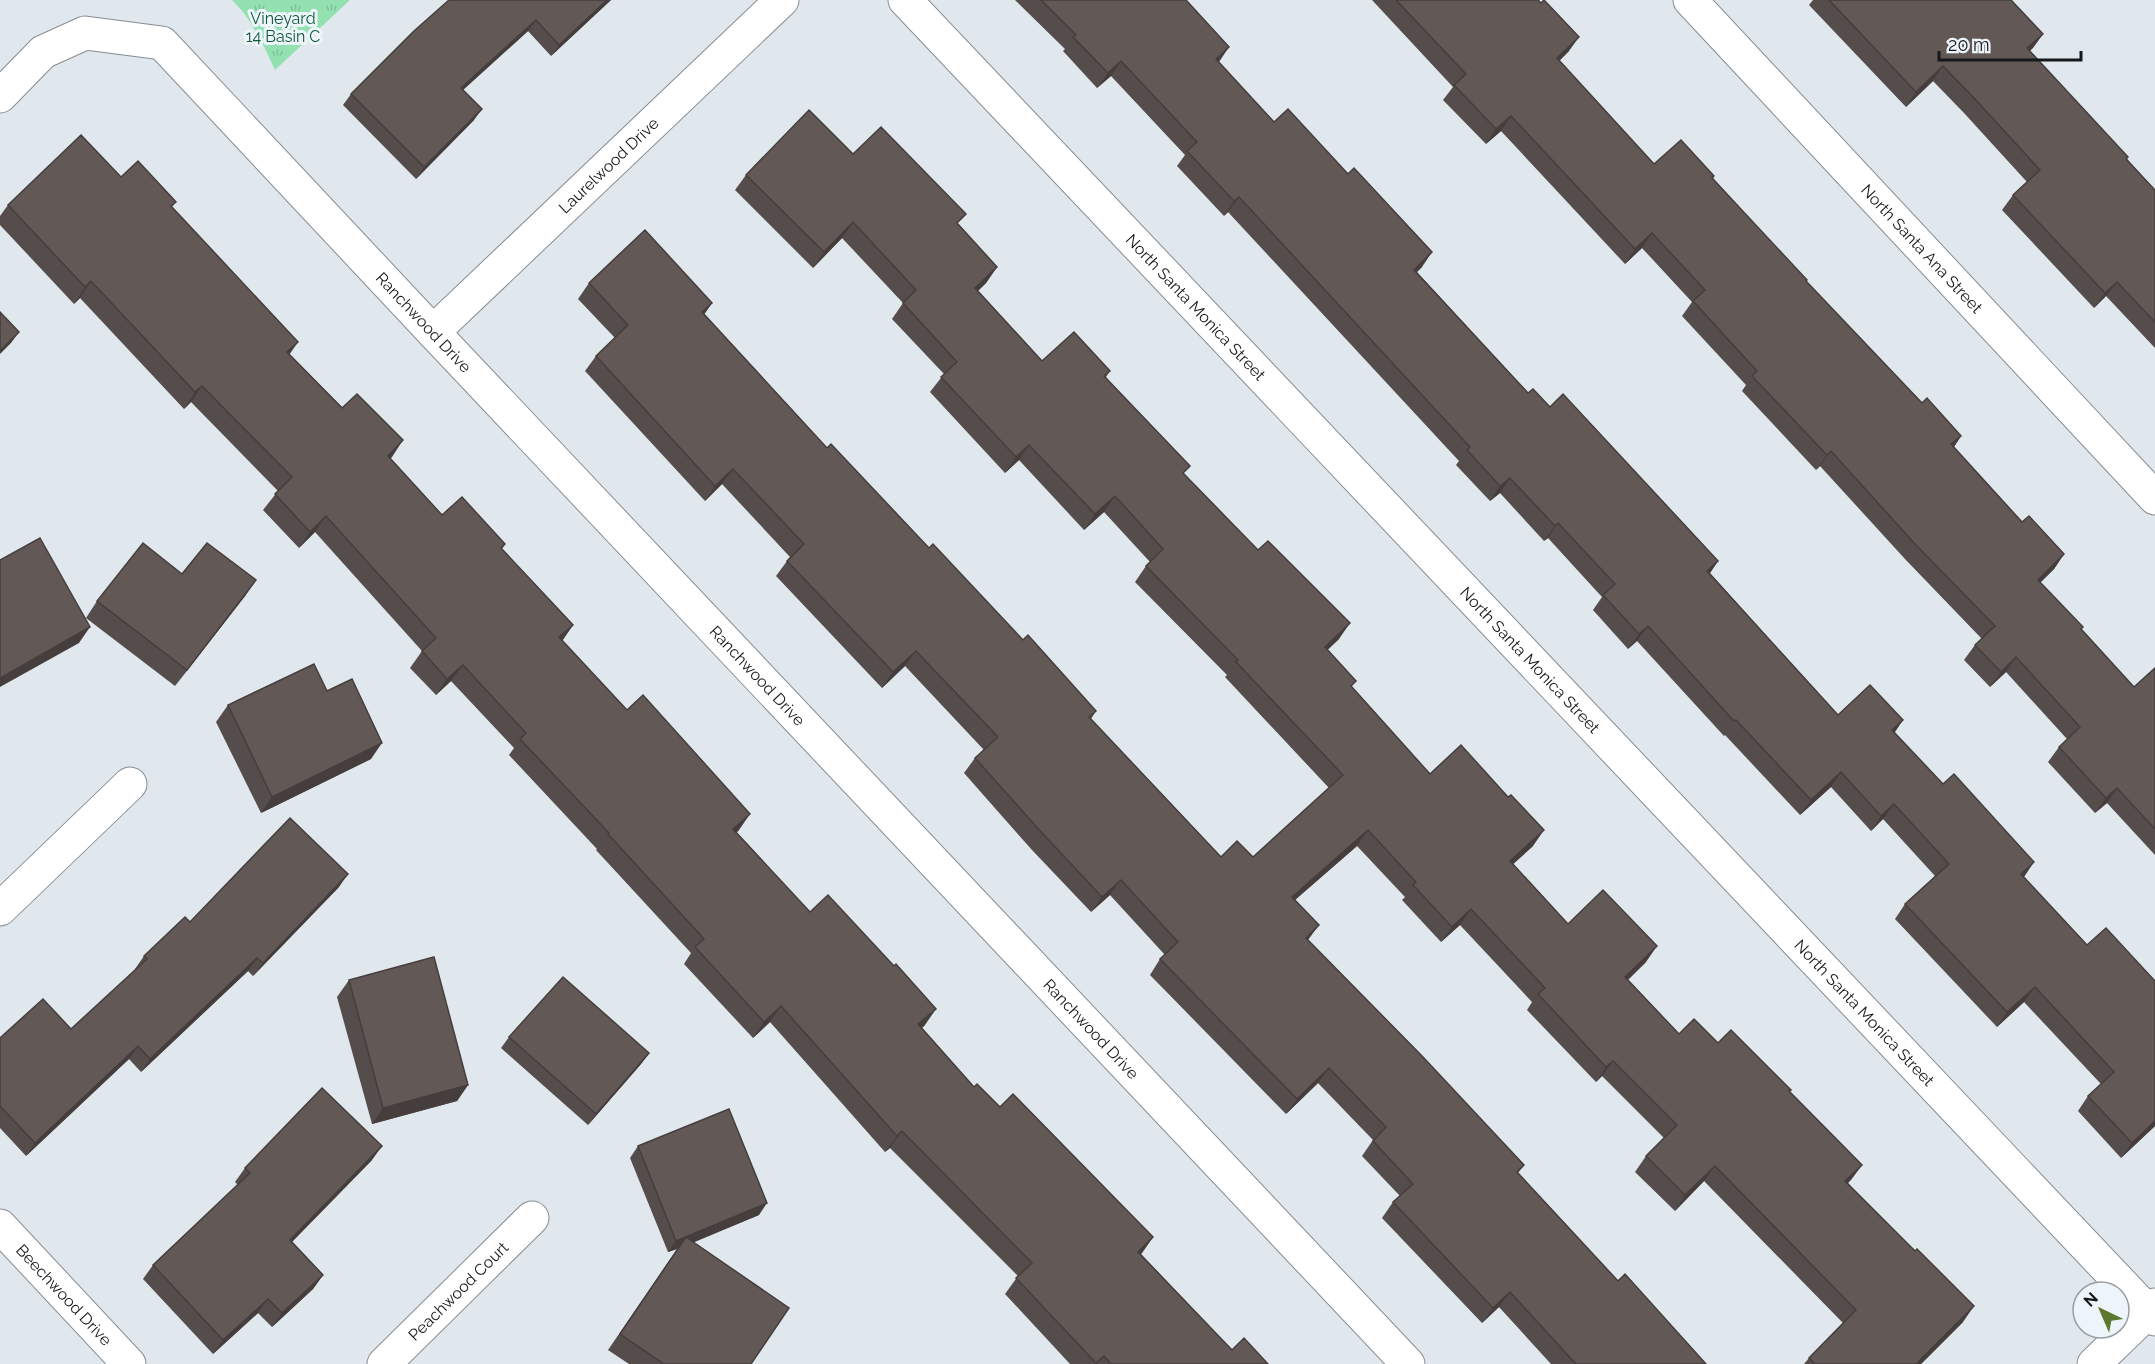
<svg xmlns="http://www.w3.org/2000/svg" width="2155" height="1364" viewBox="0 0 2155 1364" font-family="Raleway,sans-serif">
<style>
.park{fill:url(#park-tufts)}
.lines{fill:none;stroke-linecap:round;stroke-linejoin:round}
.minor-casing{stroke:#868d93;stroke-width:35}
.minor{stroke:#fff;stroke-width:33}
.wall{fill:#544d4b}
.shaded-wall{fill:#453e3d}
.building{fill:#625957;stroke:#453e3d;stroke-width:1.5}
.labels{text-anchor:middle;stroke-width:6;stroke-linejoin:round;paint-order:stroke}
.park-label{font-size:16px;fill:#0f5935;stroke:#edf5fb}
.street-label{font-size:16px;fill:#16191b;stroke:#edf5fb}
</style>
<defs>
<pattern id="park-tufts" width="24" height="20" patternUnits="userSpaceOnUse" patternTransform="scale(1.5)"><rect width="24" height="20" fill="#93e0b1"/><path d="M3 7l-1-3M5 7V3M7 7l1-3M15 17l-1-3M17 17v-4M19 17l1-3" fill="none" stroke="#7ec098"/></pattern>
</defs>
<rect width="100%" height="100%" fill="#e0e8ee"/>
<!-- park -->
<path class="park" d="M 232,0 L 350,0 L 275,70 C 264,46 252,19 232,0 Z"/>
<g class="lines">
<!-- minor casing -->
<g class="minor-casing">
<g id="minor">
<path id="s1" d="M 905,0 L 2155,1319"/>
<path id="s2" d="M 1690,0 L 2155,498"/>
<path id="s3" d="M 0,96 L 43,52 L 85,33 L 162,43 L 433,332 L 1408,1364"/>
<path id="s4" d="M 433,332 L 782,0"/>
<polyline points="0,909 130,784"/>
<path id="s5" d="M 0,1226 L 129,1364"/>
<path id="s6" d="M 384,1364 L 532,1218"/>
<polyline points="2094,1364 2155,1305"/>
</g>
</g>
<!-- minor -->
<use href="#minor" class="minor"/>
</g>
<!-- wall -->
<g class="wall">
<polygon points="611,0 551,56 528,31 463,90 474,120 416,179 343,105 351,94 414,31"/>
<polygon points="1015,0 1186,0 1218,62 1274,122 1422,267 1417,272 1528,393 1550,407 1718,561 1710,573 1838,715 1903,720 1894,732 2023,877 2087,945 2155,981 2155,1126 2121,1158 2078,1111 2088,1096 2101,1084 2024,1002 1997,1027 1895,919 1905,904 1935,876 1883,819 1871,831 1831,787 1800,815 1725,735 1724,736 1637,641 1628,649 1593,610 1602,597 1548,538 1544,541 1500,493 1490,501 1456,465 1459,461 1228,212 1224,216 1177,166 1185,155 1111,76 1097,88 1063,51 1065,49"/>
<polygon points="1372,0 1538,0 1569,51 1559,61 1654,164 1714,176 1713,178 1806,282 1922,403 1961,436 1954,447 2022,522 2064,554 2054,569 2040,583 2134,687 2155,668 2155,855 2107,803 2095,813 2048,762 2059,747 2067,739 2006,672 1990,687 1964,660 1975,645 1982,639 1905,559 1820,466 1816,470 1742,391 1746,385 1682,316 1692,302 1642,248 1625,264 1501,131 1486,144 1443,100 1453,87"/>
<polygon points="1813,0 2011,0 2043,34 2030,51 2155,190 2155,348 2106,296 2094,308 2002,210 2013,195 2027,182 1964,113 1933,81 1906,107 1809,5"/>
<polygon points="853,154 958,225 997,267 986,283 978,291 1042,361 1110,371 1106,377 1184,475 1339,639 1327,650 1352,687 1430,774 1533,846 1513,864 1568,924 1646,962 1628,980 1679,1034 1718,1043 1790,1092 1862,1165 1848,1183 1963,1322 1921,1364 1804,1364 1809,1358 1843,1323 1704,1181 1675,1211 1635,1172 1646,1156 1664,1138 1602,1076 1596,1082 1527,1010 1532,1002 1460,925 1441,942 1402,900 1405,897 1357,846 1295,900 1308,940 1524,1165 1518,1173 1618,1281 1706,1364 1551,1364 1499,1307 1482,1323 1382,1218 1393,1202 1400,1196 1362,1156 1373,1140 1318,1083 1286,1114 1150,975 1160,959 1165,955 1110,895 1091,912 1032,850 964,773 975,758 984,750 905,666 882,688 776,576 790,557 722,484 705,501 585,371 596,356 615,338 578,299 589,283 712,303 704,314 827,448 929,548 1096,711 1091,719 1221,857 1253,857 1329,788 1225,677 1227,675 1135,582 1146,566 1150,562 1104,512 1084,530 1019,460 1005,473 930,392 944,374 892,319 903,303 842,238 813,268 735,190 746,175"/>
<polygon points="121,177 176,202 172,207 289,354 392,457 390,458 442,515 505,544 502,549 573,625 562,641 739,830 736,833 810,912 925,1025 922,1028 974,1087 1000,1107 1153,1237 1141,1254 1232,1350 1268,1364 1070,1364 1005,1294 1018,1276 890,1148 885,1152 770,1022 753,1038 684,964 691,953 596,850 597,849 509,755 514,748 451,681 436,695 410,668 422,651 315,532 299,548 263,510 278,491 191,402 184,409 80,298 74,304 0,225 0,216 8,205"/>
<polygon points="182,574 256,580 245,596 175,686 86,618 97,601"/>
<polygon points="327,691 371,759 261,813 216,722 228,705"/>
<polygon points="339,887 253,976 248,971 141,1072 129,1059 26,1156 0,1128 0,1038 71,1029 136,970 135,969 144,956 190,922"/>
<polygon points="349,980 468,1085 457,1101 372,1124 337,997"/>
<polygon points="509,1037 649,1053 641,1064 588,1125 501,1048"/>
<polygon points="638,1146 759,1215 693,1242 751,1364 629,1364 608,1350 677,1249 668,1252 630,1158"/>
<polygon points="372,1160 292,1242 323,1275 313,1289 272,1327 258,1313 213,1354 143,1279 153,1265 238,1185 235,1182 245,1168"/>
</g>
<!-- shaded-wall -->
<g class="shaded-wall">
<polygon points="607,0 611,0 551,56 559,45"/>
<polygon points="536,20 528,31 453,99 461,88"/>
<polygon points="2043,34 2033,48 2017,63 2027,48"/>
<polygon points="1579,37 1569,51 1547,73 1557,58"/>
<polygon points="1229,47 1219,62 1205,74 1216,59"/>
<polygon points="1121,61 1111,76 1097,88 1108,73"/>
<polygon points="1943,66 1933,81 1906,107 1916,92"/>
<polygon points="482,109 474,120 416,179 424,167"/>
<polygon points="1511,116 1501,131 1486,144 1496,129"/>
<polygon points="1239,197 1228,212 1224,216 1234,201"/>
<polygon points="853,222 842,238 813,268 824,252"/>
<polygon points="1652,233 1642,248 1625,264 1635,249"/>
<polygon points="1432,252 1422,267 1404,284 1414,270"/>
<polygon points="997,267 986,283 964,304 975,288"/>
<polygon points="91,281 80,298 74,304 85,287"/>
<polygon points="2117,282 2106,296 2094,308 2105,293"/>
<polygon points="712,303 701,319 702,312"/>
<polygon points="19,332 11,343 0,354 0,351"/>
<polygon points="298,342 287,358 287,352"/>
<polygon points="202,386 191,402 184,409 195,392"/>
<polygon points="1961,436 1951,451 1951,444"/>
<polygon points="403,440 392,457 376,472 388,456"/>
<polygon points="1029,445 1019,460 1005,473 1016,457"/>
<polygon points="1831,451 1820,466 1816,470 1827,455"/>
<polygon points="733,469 722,484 705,501 715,486"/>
<polygon points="1510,478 1500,493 1490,501 1500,486"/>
<polygon points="1115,496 1104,512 1084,530 1095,514"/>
<polygon points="326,516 315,532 299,548 310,532"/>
<polygon points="1558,523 1548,538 1544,541 1555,526"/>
<polygon points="2064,554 2054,569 2027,595 2038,580"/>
<polygon points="1718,561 1708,576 1707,571"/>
<polygon points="256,580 245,596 175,686 187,670"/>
<polygon points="1350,623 1339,639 1314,663 1325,647"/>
<polygon points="573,625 562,641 559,637"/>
<polygon points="1648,626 1637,641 1628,649 1639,634"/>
<polygon points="90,627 79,643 0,687 0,678"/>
<polygon points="916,651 905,666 882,688 893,672"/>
<polygon points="2016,657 2006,672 1990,687 2001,672"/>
<polygon points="463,665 451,681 436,695 447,679"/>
<polygon points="1903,720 1893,735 1892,730"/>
<polygon points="382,743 371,759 261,813 272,797"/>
<polygon points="1841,772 1831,787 1800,815 1811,800"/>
<polygon points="2117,788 2107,803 2095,813 2106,798"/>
<polygon points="1894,804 1883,819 1871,831 1881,816"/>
<polygon points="750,814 739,830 722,846 733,829"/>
<polygon points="1368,830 1357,846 1281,912 1292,897"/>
<polygon points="1544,830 1533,846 1499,877 1510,861"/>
<polygon points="2034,862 2024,877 2010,889 2021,874"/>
<polygon points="348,874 339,887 253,976 263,963"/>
<polygon points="1121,880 1110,895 1091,912 1102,897"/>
<polygon points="1471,909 1460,925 1441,942 1452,927"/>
<polygon points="1319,925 1308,940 1306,938"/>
<polygon points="1657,946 1646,962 1615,992 1625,977"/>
<polygon points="257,958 248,971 141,1072 150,1059"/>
<polygon points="2035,987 2024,1002 1997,1027 2007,1012"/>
<polygon points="781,1006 770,1022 753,1038 764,1022"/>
<polygon points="936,1009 925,1025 907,1041 918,1024"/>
<polygon points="138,1046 129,1059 26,1156 35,1143"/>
<polygon points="649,1053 641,1064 588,1125 596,1114"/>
<polygon points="1613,1061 1602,1076 1596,1082 1606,1067"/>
<polygon points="1329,1068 1318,1083 1286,1114 1297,1099"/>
<polygon points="468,1085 457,1101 372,1124 383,1108"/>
<polygon points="2155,1121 2155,1126 2121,1158 2132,1143"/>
<polygon points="902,1131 890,1148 885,1152 897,1136"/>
<polygon points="382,1146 372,1160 280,1254 290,1240"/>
<polygon points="1862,1165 1851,1180 1834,1196 1845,1181"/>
<polygon points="1715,1166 1704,1181 1675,1211 1685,1195"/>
<polygon points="767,1203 759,1215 678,1249 685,1237"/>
<polygon points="685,1237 677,1249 668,1252 676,1241"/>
<polygon points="1153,1237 1142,1253 1127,1268 1138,1252"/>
<polygon points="323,1275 313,1289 272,1327 282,1313"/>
<polygon points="1510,1292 1499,1307 1482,1323 1493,1308"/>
<polygon points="268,1299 258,1313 213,1354 223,1340"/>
<polygon points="1974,1306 1963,1322 1921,1364 1916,1364"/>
</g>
<!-- building -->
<g class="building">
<polygon points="449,0 607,0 559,45 536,20 461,88 482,109 424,167 351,94 414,31"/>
<polygon points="1041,0 1186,0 1229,47 1216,59 1274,122 1288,109 1348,174 1354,168 1432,252 1414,270 1528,393 1533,389 1550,407 1563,394 1718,561 1707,571 1838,715 1870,685 1903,720 1892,730 1943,784 1954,774 2034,862 2021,874 2087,945 2106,928 2155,981 2155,1121 2132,1143 2088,1096 2114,1072 2035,987 2007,1012 1905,904 1949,864 1894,804 1881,816 1841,772 1811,800 1736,720 1734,721 1648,626 1639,634 1603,595 1615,584 1558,523 1555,526 1510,478 1500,486 1467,450 1470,447 1239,197 1234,201 1187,151 1197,142 1121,61 1108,73 1073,37 1076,35"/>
<polygon points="1396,0 1538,0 1541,3 1544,0 1579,37 1557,58 1654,164 1681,140 1714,176 1712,178 1807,280 1806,281 1922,403 1927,398 1961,436 1951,444 2022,522 2029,516 2064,554 2038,580 2083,627 2081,629 2134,687 2155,668 2155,829 2117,788 2106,798 2059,747 2080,727 2016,657 2001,672 1975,645 1995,626 1915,544 1831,451 1827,455 1752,376 1757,371 1693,301 1705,290 1652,233 1635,249 1511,116 1496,129 1454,85 1466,74"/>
<polygon points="1829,0 2011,0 2043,34 2027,48 2128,157 2126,159 2155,190 2155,322 2117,282 2105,293 2013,195 2040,170 1974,98 1943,66 1916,92"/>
<polygon points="809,110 853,154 881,127 966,214 957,223 997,267 975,288 1042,361 1074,332 1110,371 1104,376 1190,466 1183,473 1258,550 1268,541 1350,623 1325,647 1356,681 1351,686 1430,774 1461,745 1508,797 1511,795 1544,830 1510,861 1568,924 1603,890 1657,946 1625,977 1679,1034 1694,1019 1718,1043 1731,1030 1791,1090 1789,1091 1862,1165 1845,1181 1915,1251 1917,1249 1974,1306 1916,1364 1815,1364 1809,1358 1856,1310 1715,1166 1685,1195 1646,1156 1677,1125 1613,1061 1606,1067 1538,994 1545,988 1471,909 1452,927 1413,885 1416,882 1368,830 1292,897 1319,925 1306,938 1423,1057 1524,1165 1517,1172 1618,1281 1625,1274 1706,1364 1576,1364 1510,1292 1493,1308 1393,1202 1413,1184 1373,1141 1386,1127 1329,1068 1297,1099 1160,959 1178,942 1121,880 1102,897 1043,834 975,758 998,737 916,651 893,672 787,561 804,544 733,469 715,486 596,356 628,325 589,283 645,230 712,303 702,312 827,448 831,444 929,548 933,544 1023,640 1028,635 1096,711 1089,717 1221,857 1237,841 1253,857 1343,775 1236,662 1238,660 1146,566 1163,549 1115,496 1095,514 1029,445 1016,457 941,377 957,362 903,303 916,290 853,222 824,252 746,175"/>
<polygon points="81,135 121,177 138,161 176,202 171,206 298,342 287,352 342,408 357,394 403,440 388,456 442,515 462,497 505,544 501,548 573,625 559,637 627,710 643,695 750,814 733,829 810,912 828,895 894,966 896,964 936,1009 918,1024 974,1087 977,1084 1000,1107 1013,1094 1153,1237 1138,1252 1232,1350 1244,1338 1268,1364 1111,1364 1104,1356 1096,1363 1016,1278 1032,1263 902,1131 897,1136 781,1006 764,1022 695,947 704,939 608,834 609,833 520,739 526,733 463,665 447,679 422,651 436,638 326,516 310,532 275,494 292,477 202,386 195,392 91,281 85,287 8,205"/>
<polygon points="0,312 19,332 0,351"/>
<polygon points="40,538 90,627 0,678 0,560"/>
<polygon points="143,543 182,574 207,543 256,580 187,670 97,601"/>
<polygon points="314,664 327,691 352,679 382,743 272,797 228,705"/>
<polygon points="290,818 348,874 263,963 257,958 150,1059 138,1046 35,1143 0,1106 0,1038 43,999 71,1029 147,959 144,956 185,917 190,922"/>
<polygon points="434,957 468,1085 383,1108 349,980"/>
<polygon points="563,977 649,1053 596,1114 509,1037"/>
<polygon points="322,1088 382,1146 290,1240 323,1275 282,1313 268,1299 223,1340 153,1265 250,1173 245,1168"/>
<polygon points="729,1109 767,1203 676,1241 638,1146"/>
<polygon points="686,1237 789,1308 751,1364 664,1364 620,1334"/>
</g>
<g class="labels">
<!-- park labels -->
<g class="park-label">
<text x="283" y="24">Vineyard<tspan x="283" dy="18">14 Basin C</tspan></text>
</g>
<!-- street labels -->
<g class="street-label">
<text dy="6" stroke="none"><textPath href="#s4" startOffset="242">Laurelwood Drive</textPath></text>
<text dy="6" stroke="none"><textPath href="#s2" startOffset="340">North Santa Ana Street</textPath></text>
<text dy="6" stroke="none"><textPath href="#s1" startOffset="423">North Santa Monica Street</textPath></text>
<text dy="6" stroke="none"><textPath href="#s3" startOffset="568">Ranchwood Drive</textPath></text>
<text dy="6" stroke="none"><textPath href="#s1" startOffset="909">North Santa Monica Street</textPath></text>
<text dy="6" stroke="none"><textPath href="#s3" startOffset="1054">Ranchwood Drive</textPath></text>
<text dy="6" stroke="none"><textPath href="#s1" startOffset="1395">North Santa Monica Street</textPath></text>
<text dy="6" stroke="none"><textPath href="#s3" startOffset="1540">Ranchwood Drive</textPath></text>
<text dy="6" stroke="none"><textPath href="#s6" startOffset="104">Peachwood Court</textPath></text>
<text dy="6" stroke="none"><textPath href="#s5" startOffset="94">Beechwood Drive</textPath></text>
</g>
</g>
<!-- north arrow -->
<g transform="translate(2101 1310) rotate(316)"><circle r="28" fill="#edf5fb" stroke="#979da1" stroke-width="1.5"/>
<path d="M0-4.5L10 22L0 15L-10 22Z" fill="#5c782d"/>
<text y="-9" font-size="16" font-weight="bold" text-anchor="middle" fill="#16191b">N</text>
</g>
<!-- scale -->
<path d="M1939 51v9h142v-9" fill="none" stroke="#16191b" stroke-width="3"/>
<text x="1948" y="51" font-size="18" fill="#16191b" stroke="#edf5fb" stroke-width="4.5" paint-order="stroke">20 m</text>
</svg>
